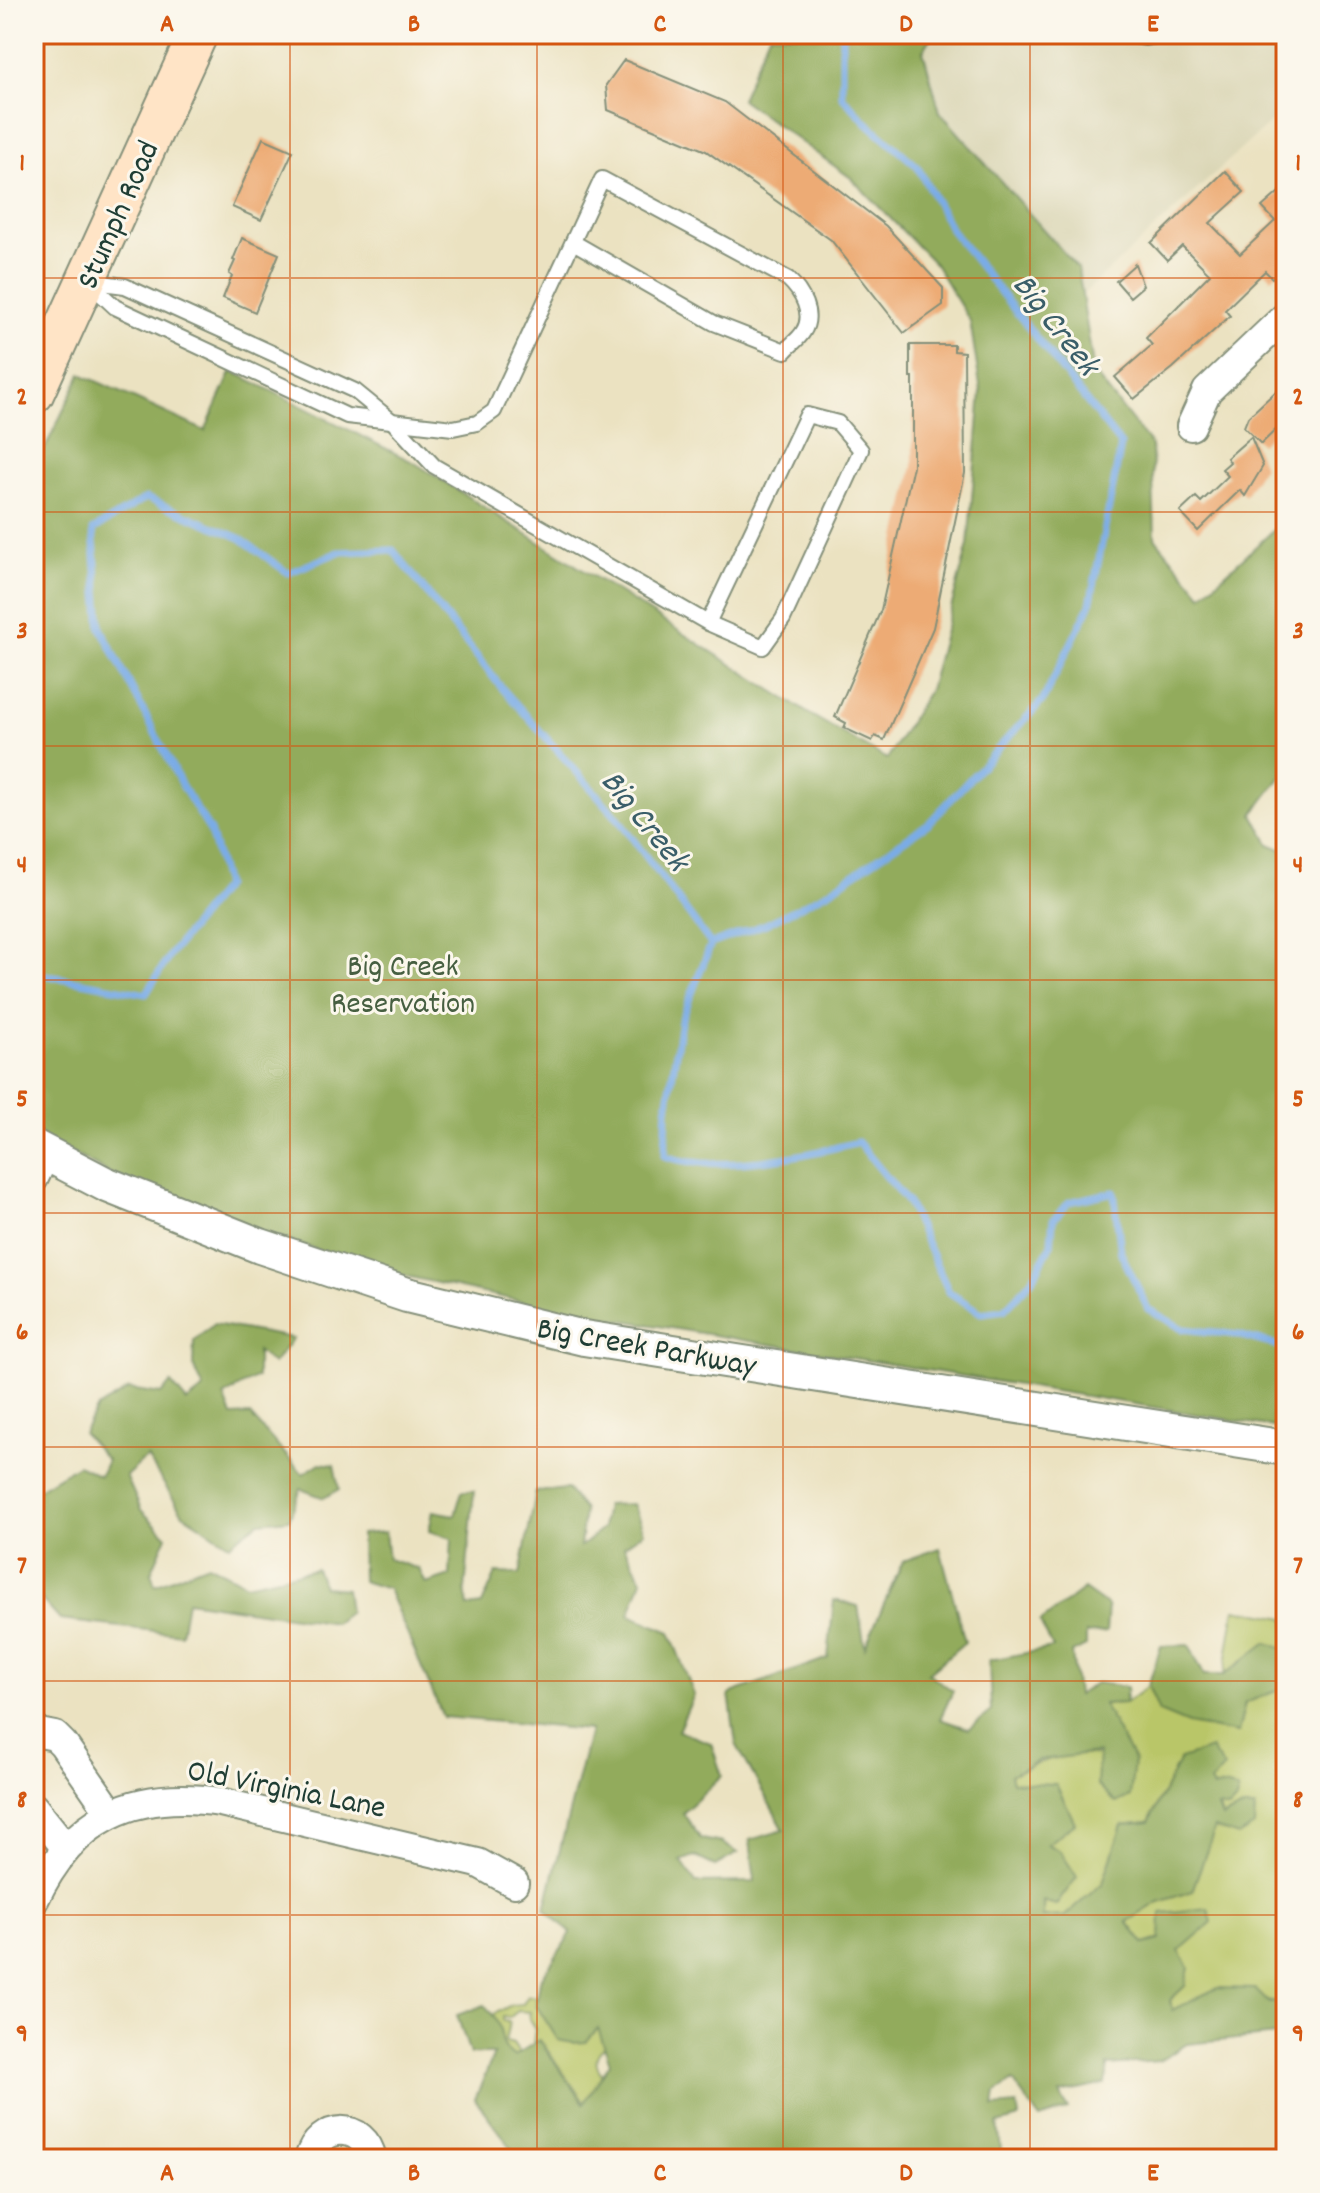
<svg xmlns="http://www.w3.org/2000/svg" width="1320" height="2193" viewBox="0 0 1320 2193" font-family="Dekko,sans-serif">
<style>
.built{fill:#dad6b5}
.green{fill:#b9c668;stroke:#6c824e;stroke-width:2}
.forest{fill:#92ab5c;stroke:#587448;stroke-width:2}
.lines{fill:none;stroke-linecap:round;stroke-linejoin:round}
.stream{stroke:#7aace6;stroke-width:7}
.building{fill:#edab75}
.service-casing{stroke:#85907a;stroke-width:18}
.minor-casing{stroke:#85907a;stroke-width:32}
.tertiary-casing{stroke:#85907a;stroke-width:38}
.secondary-casing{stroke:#85907a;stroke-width:42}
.service{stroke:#fff;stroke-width:14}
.minor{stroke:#fff;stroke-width:28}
.tertiary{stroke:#fff;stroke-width:34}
.secondary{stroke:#ffe4c6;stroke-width:38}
.grid{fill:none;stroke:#d45610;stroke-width:2;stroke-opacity:0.55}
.labels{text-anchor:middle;stroke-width:6;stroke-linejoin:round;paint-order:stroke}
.street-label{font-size:32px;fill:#1f3d34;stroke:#fbf7ec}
.park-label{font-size:32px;fill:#465f41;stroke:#fbf7ec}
.water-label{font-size:34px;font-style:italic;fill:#3a5e69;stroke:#fbf7ec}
.neatline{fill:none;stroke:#d45610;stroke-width:3}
.grid-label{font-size:26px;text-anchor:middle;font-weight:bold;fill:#d45610}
</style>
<rect width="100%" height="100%" fill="#fbf7ec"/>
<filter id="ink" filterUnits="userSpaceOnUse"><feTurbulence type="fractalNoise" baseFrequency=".0125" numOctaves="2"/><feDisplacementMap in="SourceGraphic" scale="16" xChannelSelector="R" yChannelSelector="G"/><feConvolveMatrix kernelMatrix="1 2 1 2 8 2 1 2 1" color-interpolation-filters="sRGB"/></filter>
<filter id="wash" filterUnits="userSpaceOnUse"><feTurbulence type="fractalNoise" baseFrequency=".006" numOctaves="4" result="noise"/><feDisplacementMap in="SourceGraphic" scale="32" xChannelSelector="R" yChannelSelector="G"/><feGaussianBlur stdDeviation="1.8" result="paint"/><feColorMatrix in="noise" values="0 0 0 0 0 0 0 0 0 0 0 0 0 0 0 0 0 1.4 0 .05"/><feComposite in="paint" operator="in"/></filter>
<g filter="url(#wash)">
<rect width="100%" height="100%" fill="#ebe2c1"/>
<!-- built -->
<polygon class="built" points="934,34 1286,34 1286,108 1082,295 1078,269 940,112 923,51"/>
<!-- green -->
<g class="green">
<polygon points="1235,1609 1286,1618 1286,1649 1266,1643 1224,1675"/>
<path d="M 1148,1686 L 1160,1712 L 1238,1733 L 1245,1703 L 1286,1687 L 1286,2000 L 1172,2011 L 1170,2000 L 1185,1986 L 1178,1951 L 1212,1922 L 1144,1944 L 1127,1921 L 1159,1902 L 1192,1891 L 1215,1828 L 1254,1826 L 1254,1808 L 1243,1808 L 1222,1818 L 1213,1788 L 1180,1759 L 1149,1822 L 1122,1825 L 1103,1883 L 1065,1916 L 1043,1918 L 1046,1845 L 1075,1822 L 1012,1782 L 1009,1775 C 1056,1753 1084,1750 1134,1761 L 1102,1704 L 1125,1703 Z"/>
<path d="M 528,1996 L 537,1997 L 536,2005 L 598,2027 L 605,2047 C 594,2054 594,2066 603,2075 L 585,2103 L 540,2040 L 533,2044 L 535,2029 L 529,2019 L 530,2012 L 518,2011 L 509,2018 L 503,2017 L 503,2021 L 509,2022 L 505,2042 L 513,2044 L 519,2053 L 514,2056 C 498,2047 502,2029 492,2015 L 511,2005 L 523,2004 Z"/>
</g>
<!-- forest -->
<g class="forest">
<polygon points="769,34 934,34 923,51 940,112 1078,269 1094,373 1152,446 1155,538 1202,595 1286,519 1286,770 1253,814 1269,844 1286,851 1286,1429 561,1310 378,1270 246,1227 111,1174 34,1133 34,471 81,374 205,431 232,371 415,463 811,715 887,759 929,690 968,545 981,392 970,321 935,264 851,178 741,99"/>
<polygon points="214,1324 293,1338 273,1364 257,1351 257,1377 224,1396 232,1416 250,1415 303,1474 320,1463 334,1465 339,1489 324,1498 301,1489 289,1519 259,1522 229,1544 183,1514 147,1457 126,1476 141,1510 167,1536 151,1573 155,1585 208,1564 246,1584 316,1569 324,1587 346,1589 349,1612 335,1623 187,1601 181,1634 60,1620 34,1591 34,1492 78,1465 100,1476 107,1460 83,1433 97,1408 129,1389 161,1394 171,1383 187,1402 204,1389 193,1365 194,1341"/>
<path d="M 567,1489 L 584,1510 L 580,1547 L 602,1529 L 606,1505 L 633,1504 L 644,1532 L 624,1546 L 642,1580 L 629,1615 L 670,1632 L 694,1695 L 678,1731 L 711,1743 L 722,1776 L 683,1813 L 701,1839 L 722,1843 L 738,1853 L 715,1866 L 694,1856 L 681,1861 L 696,1883 L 755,1882 L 750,1840 L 784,1830 L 736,1744 L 729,1694 L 828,1658 L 834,1600 L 858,1606 L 865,1647 L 903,1561 L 940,1548 L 965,1642 L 928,1673 L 953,1691 L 940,1719 L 969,1729 L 991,1711 L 989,1660 L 1053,1648 L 1040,1622 L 1084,1589 L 1108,1606 L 1106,1632 L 1086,1634 L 1086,1646 L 1072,1653 L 1077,1695 L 1096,1683 L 1127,1687 L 1125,1703 L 1103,1704 L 1134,1761 L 1130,1796 L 1116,1803 L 1097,1785 L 1099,1753 L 1040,1760 L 1010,1775 L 1012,1782 L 1056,1784 L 1075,1823 L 1047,1844 L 1060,1851 L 1077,1877 L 1056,1905 L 1043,1901 L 1043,1917 L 1065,1916 L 1103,1883 L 1122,1825 L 1149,1822 L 1180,1759 L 1211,1749 L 1224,1768 L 1210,1783 L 1213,1788 C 1224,1785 1229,1784 1238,1791 L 1236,1801 L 1229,1809 L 1218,1807 L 1222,1818 L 1243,1808 L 1255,1808 L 1254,1826 L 1238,1836 L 1215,1828 L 1192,1891 L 1159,1902 L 1127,1922 L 1144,1944 L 1160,1940 L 1161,1913 L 1208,1908 L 1212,1922 L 1179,1951 L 1189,1967 L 1185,1986 L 1170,2000 L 1172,2010 L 1217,1988 L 1255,1989 L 1269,2003 L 1286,2000 L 1286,2034 L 1187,2044 L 1159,2061 L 1108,2065 L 1105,2084 L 1060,2094 L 1068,2109 L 1040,2119 L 1013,2081 L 996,2092 L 994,2107 L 1017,2105 L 1019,2118 L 998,2124 L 1002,2159 L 520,2159 L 475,2099 L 494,2054 L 470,2054 L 457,2015 L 485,2005 C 489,2011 494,2016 497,2022 C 504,2034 498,2047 514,2056 L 539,2040 L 584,2103 L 610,2063 L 598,2028 L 586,2042 L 573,2043 L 558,2040 L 536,2005 L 540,1981 L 571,1933 L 545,1909 L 590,1730 L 443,1717 L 388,1589 L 362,1581 L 361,1534 L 385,1532 L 388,1559 L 419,1569 L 426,1584 L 450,1576 L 452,1538 L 429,1531 L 433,1511 L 455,1515 L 462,1491 L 474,1491 L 465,1590 L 468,1607 L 482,1605 L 496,1573 L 520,1574 L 536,1492 Z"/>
<polygon points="1266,1643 1286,1649 1286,1687 1245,1703 1238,1733 1188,1724 1159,1712 1148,1686 1161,1646 1189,1645 1204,1675 1224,1675"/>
</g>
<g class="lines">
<!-- stream -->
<g class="stream">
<path d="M 711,944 L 681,1021 L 667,1109 L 665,1156 C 716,1174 805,1156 858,1142 L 908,1203 L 949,1292 L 981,1313 L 1004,1310 L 1023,1290 L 1035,1275 L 1051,1244 L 1053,1220 L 1069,1202 L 1114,1192 L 1121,1253 L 1148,1309 L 1183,1329 L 1238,1335 L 1286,1348"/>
<polyline points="34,973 146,994 170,955 225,885 210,831 181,784 101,628 93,530 146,498 240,538 288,573 339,552 393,550 501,687 615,815 711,944 766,924 828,892 929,823 1043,700 1090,605 1121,445 952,231 917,166 866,122 842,96 842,34"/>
</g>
</g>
<g id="blocks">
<!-- building -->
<g class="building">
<polygon points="624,60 725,102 886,226 943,288 943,305 904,333 831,240 706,151 608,110 606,85"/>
<polygon points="263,138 293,151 261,220 232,207"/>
<polygon points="1225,171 1244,192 1210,223 1240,254 1275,221 1262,207 1286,186 1286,264 1272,278 1265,271 1225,310 1230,316 1173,368 1134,399 1115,377 1152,345 1146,338 1210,274 1182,246 1167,260 1151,243"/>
<polygon points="242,238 279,254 255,312 223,298 232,276 229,274 235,261 233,260"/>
<polygon points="1135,264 1143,286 1130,297 1116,281"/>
<polygon points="910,345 954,345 954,351 964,352 965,473 933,628 884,740 875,736 872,741 844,728 846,723 835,717 881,610 913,466 913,377 910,377"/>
<polygon points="1286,382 1286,420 1261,444 1244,427 1248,417"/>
<polygon points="1251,437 1263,466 1245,496 1240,490 1198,531 1180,512 1196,497 1201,502 1228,476 1222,469 1230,462 1227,458"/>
</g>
</g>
</g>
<g filter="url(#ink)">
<use href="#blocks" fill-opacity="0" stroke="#85907a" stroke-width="2"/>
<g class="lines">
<!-- service casing -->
<g class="service-casing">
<g id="service">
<polyline points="1123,34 1145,38 1168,34"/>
<polyline points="87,281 125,286 355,391 393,422 434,466 708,623 763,647 783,619 861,450 838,423 807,415 708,623"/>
<path d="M 87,281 L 115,307 L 347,416 L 453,428 L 477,423 L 494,411 L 602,179 L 788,279 C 801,291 815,314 803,332 C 799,339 790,345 785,351 L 714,323 L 573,242"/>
</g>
</g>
<!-- minor casing -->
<g class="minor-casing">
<g id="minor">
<polyline points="1191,426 1207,391 1286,316"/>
<polyline points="34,1178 46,1153"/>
<polyline points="34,1732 55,1736 63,1744 111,1813"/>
<polyline points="34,1808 66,1848"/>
<path d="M 34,1900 C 73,1818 132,1789 220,1802 L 478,1863 L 514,1883"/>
<path d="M 309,2159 C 319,2122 364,2121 372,2159"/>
</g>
</g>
<!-- tertiary casing -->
<g class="tertiary-casing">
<polyline id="tertiary" points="34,1147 105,1184 260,1246 407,1295 584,1338 1286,1448"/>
</g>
<!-- secondary casing -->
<g class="secondary-casing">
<polyline id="secondary" points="34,394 198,34"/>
</g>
<!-- service -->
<use href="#service" class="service"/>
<!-- minor -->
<use href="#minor" class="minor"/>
<!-- tertiary -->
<use href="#tertiary" class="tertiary"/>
<!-- secondary -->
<use href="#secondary" class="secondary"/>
</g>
</g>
<!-- grid -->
<path class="grid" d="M 290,34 L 290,2159M 537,34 L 537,2159M 783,34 L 783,2159M 1030,34 L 1030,2159M 34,278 L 1286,278M 34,512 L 1286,512M 34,746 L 1286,746M 34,980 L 1286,980M 34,1213 L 1286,1213M 34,1447 L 1286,1447M 34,1681 L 1286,1681M 34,1915 L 1286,1915"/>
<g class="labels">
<!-- street labels -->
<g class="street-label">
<text transform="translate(116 214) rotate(-66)" y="11">Stumph Road</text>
<text transform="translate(647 1345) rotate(10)" y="11">Big Creek Parkway</text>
<text transform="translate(287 1787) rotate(11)" y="11">Old Virginia Lane</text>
</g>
<!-- park labels -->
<g class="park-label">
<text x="403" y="975">Big Creek<tspan x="403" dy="37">Reservation</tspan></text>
</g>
<!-- water labels -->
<g class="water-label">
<text transform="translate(1058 323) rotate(52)" y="12">Big Creek</text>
<text transform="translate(647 819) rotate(51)" y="12">Big Creek</text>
</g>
</g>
<!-- margin -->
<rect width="1320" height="2193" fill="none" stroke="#fbf7ec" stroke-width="88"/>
<rect x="44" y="44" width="1232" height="2105" class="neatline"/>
<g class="grid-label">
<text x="167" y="31">A</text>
<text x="414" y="31">B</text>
<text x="660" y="31">C</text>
<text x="906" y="31">D</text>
<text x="1153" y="31">E</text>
<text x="22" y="170">1</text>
<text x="1298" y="170">1</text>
<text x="22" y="404">2</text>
<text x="1298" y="404">2</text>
<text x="22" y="638">3</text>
<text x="1298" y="638">3</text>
<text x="22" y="872">4</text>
<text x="1298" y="872">4</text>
<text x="22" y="1106">5</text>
<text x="1298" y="1106">5</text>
<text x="22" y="1339">6</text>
<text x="1298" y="1339">6</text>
<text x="22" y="1573">7</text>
<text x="1298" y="1573">7</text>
<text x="22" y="1807">8</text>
<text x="1298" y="1807">8</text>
<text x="22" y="2041">9</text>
<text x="1298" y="2041">9</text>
<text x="167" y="2180">A</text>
<text x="414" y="2180">B</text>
<text x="660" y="2180">C</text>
<text x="906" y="2180">D</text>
<text x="1153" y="2180">E</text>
</g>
</svg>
